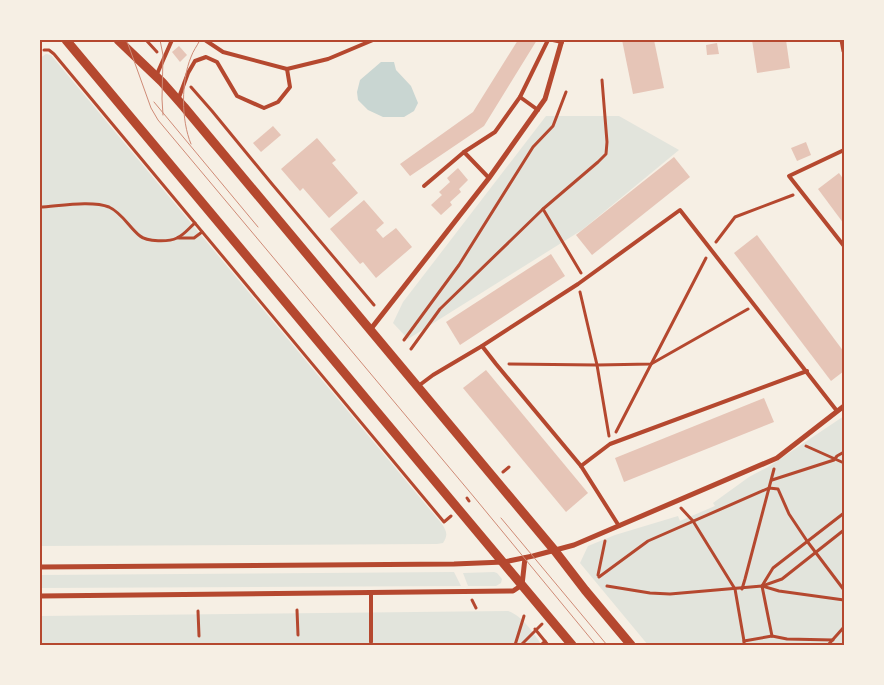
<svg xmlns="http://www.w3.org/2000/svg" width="884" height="685" viewBox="0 0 884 685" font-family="Merriweather,serif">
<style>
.green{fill:#e2e4dc}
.water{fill:#c9d6d2}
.building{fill:#e6c5b7}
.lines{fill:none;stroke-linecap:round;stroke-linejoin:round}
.path{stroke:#b5482f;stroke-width:3}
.service{stroke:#b5482f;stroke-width:4}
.minor{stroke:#b5482f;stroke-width:5}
.tertiary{stroke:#b5482f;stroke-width:9}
.tram{stroke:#cf8b77;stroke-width:1}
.neatline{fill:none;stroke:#b5482f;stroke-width:2}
</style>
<rect width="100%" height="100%" fill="#f6efe4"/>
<!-- green -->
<g class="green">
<path d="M 46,54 L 51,55 L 442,524 C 447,532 448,535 443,543 L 437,544 L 40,546 L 40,58 Z"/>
<polygon points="546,116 619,116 679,150 582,230 408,339 393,323 403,302"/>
<polygon points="844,416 844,645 648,645 580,563 588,546 615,535 678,516 680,521 715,506 713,503 749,477 768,467"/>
<polygon points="454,572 461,586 40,588 40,575"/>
<polygon points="494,572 497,573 502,579 501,583 496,586 468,586 463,573"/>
<path d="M 508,611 C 523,616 533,633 542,645 L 40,645 L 40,616 Z"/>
</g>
<!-- water -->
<polygon class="water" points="381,62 394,62 396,70 411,86 418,103 414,111 404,117 383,117 368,110 358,100 357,92 360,80"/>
<!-- building -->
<g class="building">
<polygon points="518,40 537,40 484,126 410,176 400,164 473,112"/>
<polygon points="622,40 654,40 664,88 633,94"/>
<polygon points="752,40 786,40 790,68 757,73"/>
<polygon points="717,43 719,54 707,55 706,45"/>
<polygon points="179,46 187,55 180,62 172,52"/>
<polygon points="273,126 281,135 261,152 253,143"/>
<polygon points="317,138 336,160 332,163 358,193 329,218 303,188 300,191 281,169"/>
<polygon points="806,142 811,155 797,161 791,148"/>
<polygon points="674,157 690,177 592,255 576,235"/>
<polygon points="458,168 468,180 459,189 461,192 450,202 452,205 441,215 431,205 442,195 439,192 450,182 447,178"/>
<polygon points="839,173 844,180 844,224 818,189"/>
<polygon points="364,200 384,223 376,230 383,238 396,228 412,247 376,278 363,262 360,264 330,229"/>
<polygon points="757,235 844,352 844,371 831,381 734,253"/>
<polygon points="551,254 565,276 460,345 446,322"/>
<polygon points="486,370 588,493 566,512 463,388"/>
<polygon points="764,398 774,422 624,482 615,458"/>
</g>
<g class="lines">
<!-- path -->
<g class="path">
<polyline points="146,40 157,52"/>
<polyline points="44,50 49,50 54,54 444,522 451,516"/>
<polyline points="191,87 212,111 272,184 374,305"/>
<path d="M 40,207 C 59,206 92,200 109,207 C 122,213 129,227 140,236 C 147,242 169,242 177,238 C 184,235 190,227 195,223"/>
<polyline points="543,209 581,273"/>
<polyline points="179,238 194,238 202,232"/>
<polyline points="716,242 735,217 793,195"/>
<polyline points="580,292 597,365 609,436"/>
<polyline points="404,340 459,265 533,147 553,126 566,92"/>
<polyline points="411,349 440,309 543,209 598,162 606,154 607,142 602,80"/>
<polyline points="509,364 597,365 651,364 748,309"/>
<polyline points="616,432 706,258"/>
<polyline points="806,446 844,463"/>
<polyline points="503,472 509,467"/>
<polyline points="772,480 834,460 837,456 844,452"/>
<polyline points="467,498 469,501"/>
<polyline points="681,508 693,521 735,589 744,641 744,645"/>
<polyline points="598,575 605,541"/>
<polyline points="599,577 648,541 769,488 778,489 789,514 807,541 844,590"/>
<polyline points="607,586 650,593 670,594 762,586 779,591 844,600"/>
<polyline points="762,586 782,579 844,530"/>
<polyline points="742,589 745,579 774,469"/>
<polyline points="472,600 476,608"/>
<polyline points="297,610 298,635"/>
<polyline points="198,611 199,636"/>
<polyline points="535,629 548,645"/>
<polyline points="772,636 762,586 773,568 844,513"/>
<polyline points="744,641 772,636 787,639 833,640"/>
<polyline points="515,645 524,616"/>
<polyline points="521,645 542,624"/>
<polyline points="541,645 545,641"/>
<polyline points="828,645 844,627"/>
</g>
<!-- service -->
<g class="service">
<polyline points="205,40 223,52 287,69 328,59 373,40"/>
<polyline points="553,40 562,42"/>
<polyline points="157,74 172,40"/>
<polyline points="520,97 538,110"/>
<polyline points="178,100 188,73 195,61 206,57 217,62 237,96 264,108 278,102 290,87 287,69"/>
<polyline points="844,150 789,176 844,246"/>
<polyline points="464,152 495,132 520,97 548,40"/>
<polyline points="424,186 464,152 489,178"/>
<polyline points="482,346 496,364 581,466 619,526"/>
<polyline points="417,387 433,375 482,346 578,284 680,210 837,411"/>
<polyline points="581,466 610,444 807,371"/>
<polyline points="371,592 371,642"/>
</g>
<!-- minor -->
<g class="minor">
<polyline points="842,40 844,51"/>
<polyline points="370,330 489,178 545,99 562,40"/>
<polyline points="40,567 454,564 504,562 533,556 574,545 777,458 844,406"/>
<polyline points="40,596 513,591 522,585 525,558"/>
</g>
<!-- tertiary -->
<g class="tertiary">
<polyline points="66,40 572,645"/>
<polyline points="118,40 162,82 184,107 555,551 585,590 631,645"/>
</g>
<!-- tram -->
<g class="tram">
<polyline points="126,40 128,44 151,108 158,120 474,497 596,645"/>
<polyline points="160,40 163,55 162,99 163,115"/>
<polyline points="154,102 258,227"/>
<path d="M 191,144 C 181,120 181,81 191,57 C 193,51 197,46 200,40"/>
<polyline points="501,518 607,645"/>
</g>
</g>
<!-- border -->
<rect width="884" height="685" fill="none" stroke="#f6efe4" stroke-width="82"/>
<rect x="41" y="41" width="802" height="603" class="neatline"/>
</svg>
